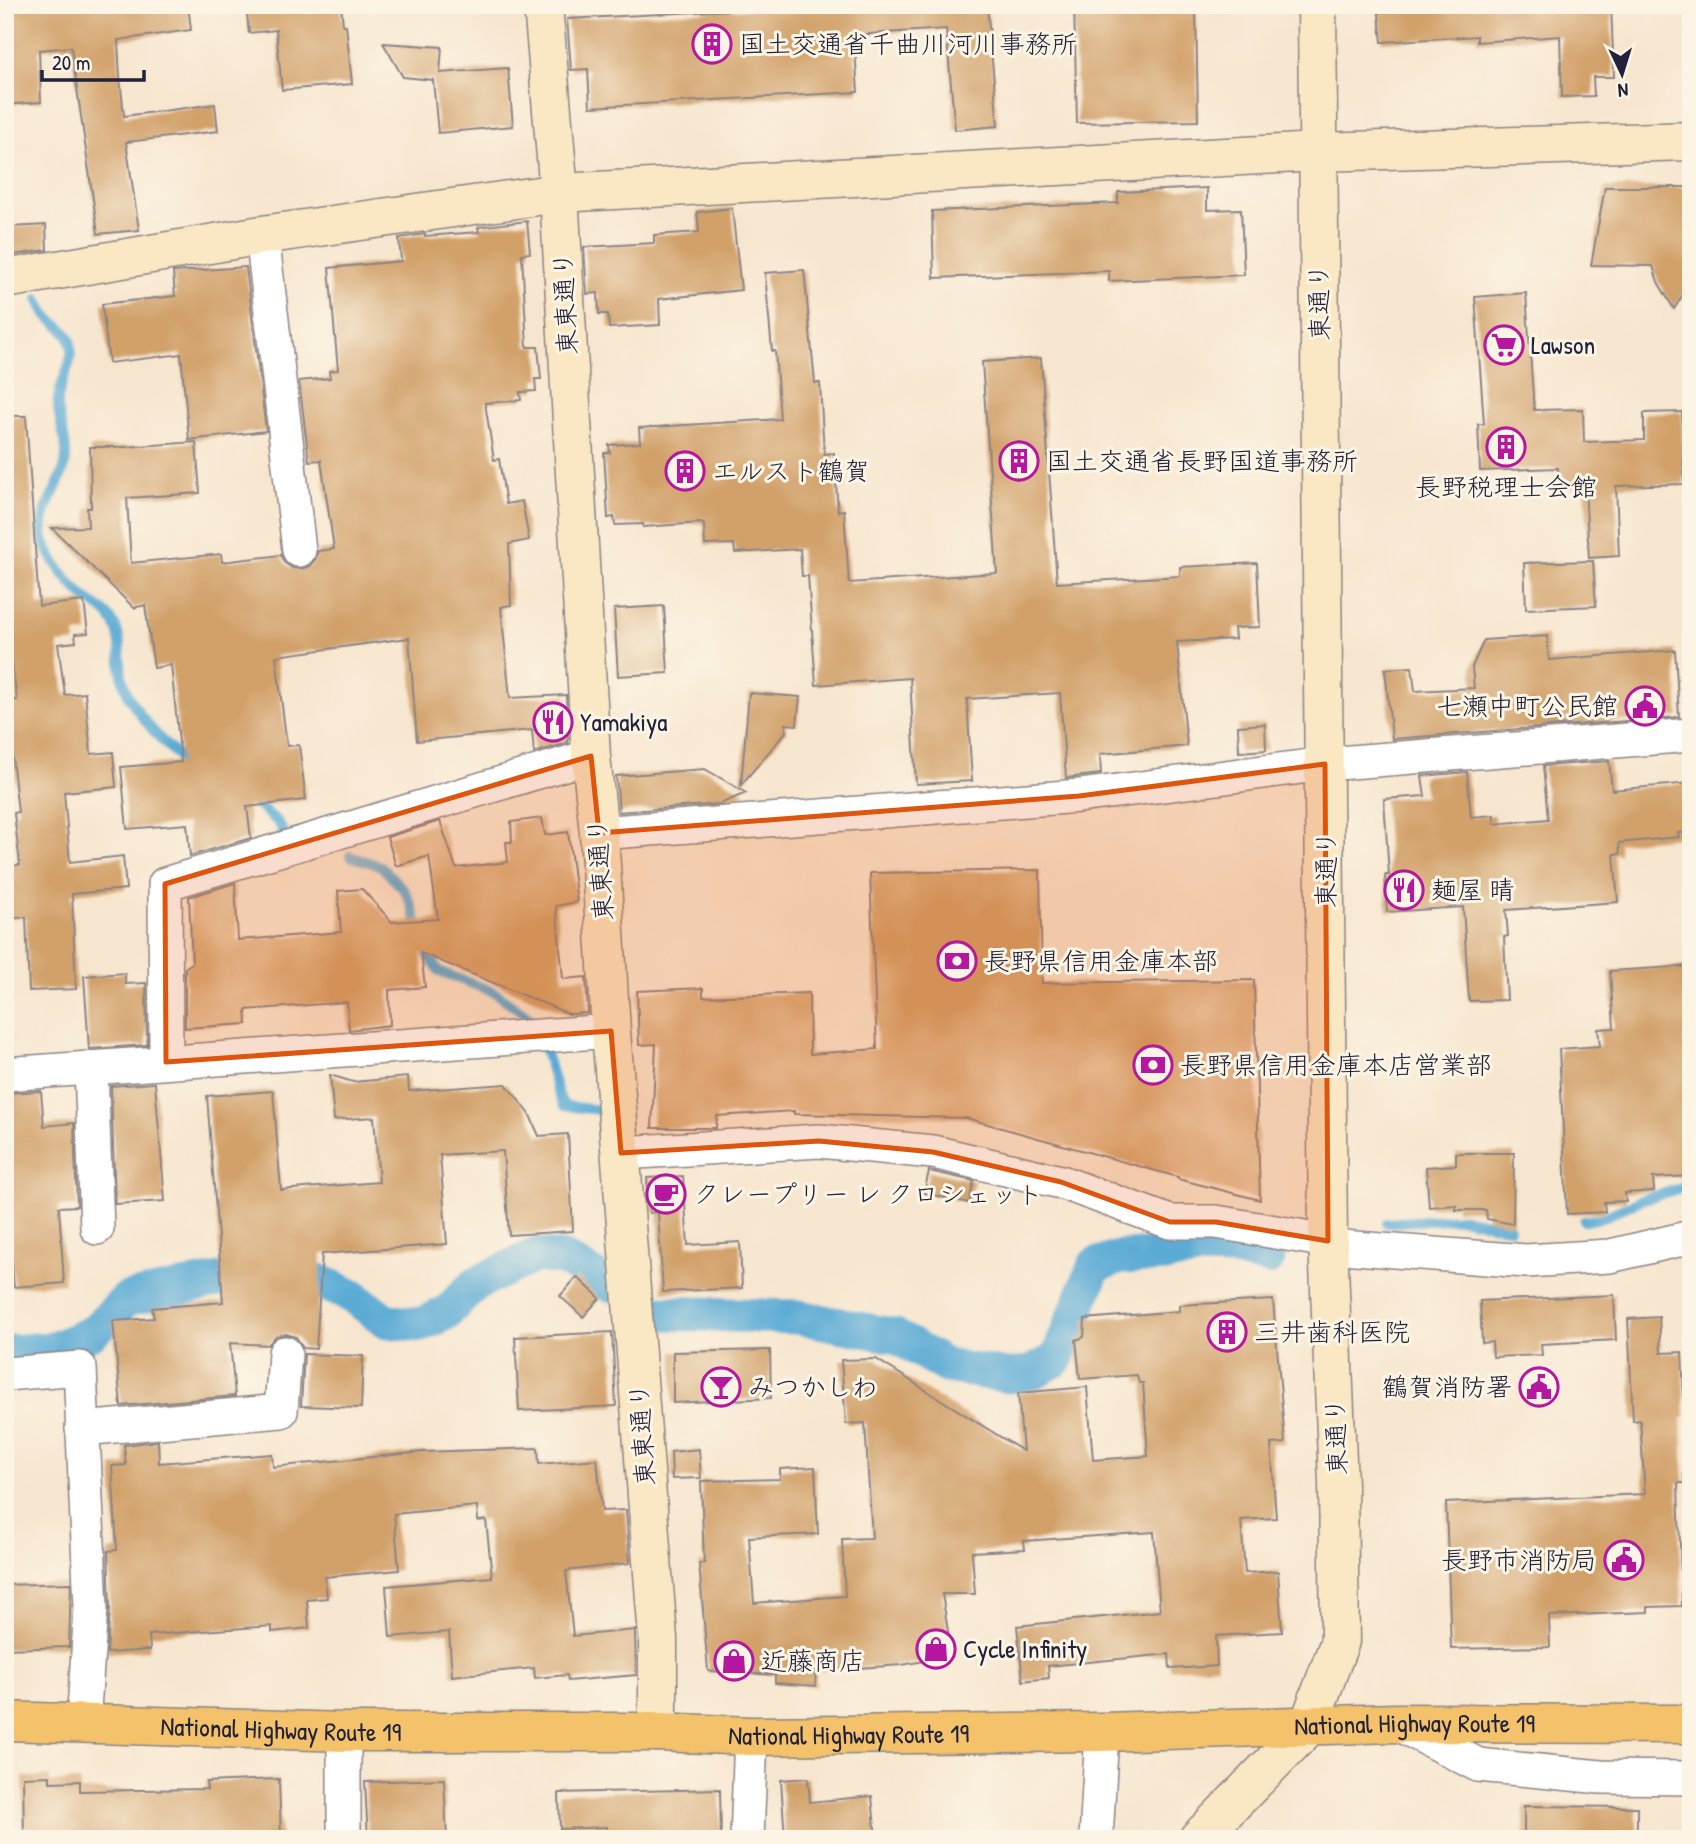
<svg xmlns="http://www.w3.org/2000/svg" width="1696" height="1844" viewBox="0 0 1696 1844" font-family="'Patrick Hand','Klee One',sans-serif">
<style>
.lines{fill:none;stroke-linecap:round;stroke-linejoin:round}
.stream{stroke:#5babd5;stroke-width:10}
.canal{stroke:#5babd5;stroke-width:35}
.building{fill:#d2a16b}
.street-casing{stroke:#8c8485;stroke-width:36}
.secondary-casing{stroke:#8c8485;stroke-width:41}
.highway-casing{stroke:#8c8485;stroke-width:41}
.street{stroke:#fff;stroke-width:33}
.secondary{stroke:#fae7c3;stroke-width:38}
.highway{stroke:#f3c26a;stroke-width:38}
.marked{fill:#de560e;fill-opacity:0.2;stroke:#de560e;stroke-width:5;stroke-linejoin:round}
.labels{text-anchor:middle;stroke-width:6;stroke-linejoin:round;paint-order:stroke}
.poi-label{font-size:26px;fill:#22223b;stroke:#fcf5e5;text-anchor:start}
.street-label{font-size:26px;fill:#22223b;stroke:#fcf5e5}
</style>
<rect width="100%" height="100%" fill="#fcf5e5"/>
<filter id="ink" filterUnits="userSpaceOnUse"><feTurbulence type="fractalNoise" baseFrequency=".0143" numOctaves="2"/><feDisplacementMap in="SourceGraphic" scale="14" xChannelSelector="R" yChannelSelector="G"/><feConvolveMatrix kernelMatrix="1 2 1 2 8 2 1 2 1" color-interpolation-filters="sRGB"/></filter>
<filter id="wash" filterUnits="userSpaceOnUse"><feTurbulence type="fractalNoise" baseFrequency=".00686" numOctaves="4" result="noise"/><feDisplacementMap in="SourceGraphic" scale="28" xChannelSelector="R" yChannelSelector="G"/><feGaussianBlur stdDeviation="1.57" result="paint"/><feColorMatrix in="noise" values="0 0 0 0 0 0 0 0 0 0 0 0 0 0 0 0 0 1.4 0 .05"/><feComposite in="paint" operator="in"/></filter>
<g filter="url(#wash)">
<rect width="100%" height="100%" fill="#f7e6cf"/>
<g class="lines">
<!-- stream -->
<g class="stream">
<path d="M 38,299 C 41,305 44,313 49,317 C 56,325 66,329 70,340 C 76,363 59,379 58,401 C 57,423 70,443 65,464 C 60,489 40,507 43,534 C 45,553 65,578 79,592 C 89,602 103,608 111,619 C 125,638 118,660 123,681 C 130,710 169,750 192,768"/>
<polyline points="246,796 278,822 287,839"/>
<polyline points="350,856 381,866 405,891 411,904 428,955 440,972 494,992 528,1016 535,1025"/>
<path d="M 543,1046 C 552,1066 553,1087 564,1106 L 600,1110"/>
<polyline points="1584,1221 1602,1218 1641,1200 1691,1185"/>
<polyline points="1387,1223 1462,1218 1510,1228"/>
</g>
<!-- canal -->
<g class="canal">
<polyline points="659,1313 798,1317 895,1336 946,1366 1008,1376 1033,1372 1057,1359 1095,1265 1122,1257 1166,1255 1202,1249 1234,1250 1268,1258"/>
<polyline points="5,1352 53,1349 93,1332 127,1299 231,1278 312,1278 352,1296 387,1321 420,1325 446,1313 475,1284 536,1255 564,1259 610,1285"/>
</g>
</g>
<g id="blocks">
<!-- building -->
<g class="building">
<polygon points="5,5 188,5 191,30 118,40 120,78 124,116 215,104 218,131 126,142 139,230 98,234 71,47 39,50 41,102 5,105"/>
<polygon points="246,5 341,5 343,25 346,25 352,84 282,90 276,30 249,33"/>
<polygon points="826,5 987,5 998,126 955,130 946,29 854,35 858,92 590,107 588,69 571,70 567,19"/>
<polygon points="1074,5 1196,5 1198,121 1077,123"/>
<polygon points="1378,5 1611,5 1614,77 1593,77 1594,96 1562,97 1560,36 1477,42 1477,36 1382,42"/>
<polygon points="383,43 442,47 440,73 508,68 513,126 438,133 433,80 403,77"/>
<polygon points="1605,187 1691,187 1691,282 1674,309 1658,282 1653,266 1591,265"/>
<polygon points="1207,188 1207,210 1241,209 1244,275 1109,281 1109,271 934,278 932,211 1118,203 1118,192"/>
<polygon points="732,208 741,290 659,299 660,325 609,328 608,314 599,314 598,293 587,294 584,247 654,243 654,235 699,232 697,212"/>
<polygon points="527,221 530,253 522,254 527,347 538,347 541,379 535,379 536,391 520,392 521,400 485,403 494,460 499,459 506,504 522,501 529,540 509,544 511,605 501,607 510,698 566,695 568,743 534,753 532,730 417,741 409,638 276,656 287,746 299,745 306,800 247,807 251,838 190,856 187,824 127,829 121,767 181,762 171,665 154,668 145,605 134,608 52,528 88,527 87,508 91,508 90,447 125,447 196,442 200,493 127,498 131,563 221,554 222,562 281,555 284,562 292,568 301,569 310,566 316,558 318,551 334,549 321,460 309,461 299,381 330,378 329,371 338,370 329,268 401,261 399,238 425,234 425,236 479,232 478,227"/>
<polygon points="46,225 47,250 13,255 11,227"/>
<polygon points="246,267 266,431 189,440 181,354 109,363 102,304 175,296 173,272"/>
<polygon points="804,270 815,383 820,383 824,454 834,453 838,511 844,510 849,583 997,573 982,362 1041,358 1057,583 1180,576 1180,567 1257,563 1260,627 1234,628 1235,639 1177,642 1187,746 1100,754 1101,774 1066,778 1060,693 967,699 972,781 916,784 910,678 816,685 808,576 802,576 800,549 735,553 734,544 705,545 704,525 701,523 643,527 643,524 615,525 614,517 608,518 604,453 610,453 609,445 640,443 639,428 780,419 775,351 772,351 765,273"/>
<polygon points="1526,293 1534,410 1583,409 1584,442 1644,440 1644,413 1682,412 1684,484 1616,486 1619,556 1589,558 1585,487 1559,488 1558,468 1480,471 1478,424 1484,424 1475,297"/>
<polygon points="5,416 26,416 39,606 84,601 88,633 75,634 76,642 58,644 65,695 85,693 91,754 113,752 116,787 64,792 70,862 123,856 126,889 72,894 76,989 29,991 26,917 5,919 5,866 20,865 14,813 18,812 6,701 17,700 9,641 5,641"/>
<polygon points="1593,561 1596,606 1526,609 1524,563"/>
<polygon points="664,606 668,673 618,676 614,609"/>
<polygon points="1547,636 1549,660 1675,650 1679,717 1392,739 1385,669 1412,667 1415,691 1474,688 1472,667 1484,640"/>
<polygon points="749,693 800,697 797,725 786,724 786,732 741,785"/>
<polygon points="1265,724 1266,750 1239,752 1238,726"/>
<polygon points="1609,761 1612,790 1691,783 1691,832 1678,833 1679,837 1619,843 1620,854 1614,854 1618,902 1506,910 1508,936 1504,937 1507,1000 1469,1001 1463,907 1387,912 1385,875 1389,875 1384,799 1425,796 1422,776 1467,772 1471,817 1494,815 1494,824 1548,819 1543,766"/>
<polygon points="705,769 746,793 720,804 619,812 616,776"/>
<polygon points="542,818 545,835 568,832 577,902 556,906 563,979 586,977 588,1013 569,1014 421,953 425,987 389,990 390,1025 349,1030 347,1002 246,1010 247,1024 185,1028 185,968 192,963 189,897 235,883 238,940 341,932 338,891 362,889 392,922 438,919 429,856 396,866 387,837 440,821 456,868 508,862 506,842 512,842 511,822"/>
<polygon points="1040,870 1042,983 1254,980 1260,1200 1178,1179 1178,1177 966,1118 794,1114 794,1111 717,1116 716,1128 652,1128 656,1044 639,1045 637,991 703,988 703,997 809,993 810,1054 877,1049 870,873"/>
<polygon points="1691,966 1691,1176 1653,1178 1654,1191 1625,1193 1626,1201 1604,1202 1605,1212 1567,1214 1559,1049 1600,1046 1598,1029 1614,1028 1610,971"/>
<polygon points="125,973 125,984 146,983 147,1045 89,1049 84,976"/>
<polygon points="330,1075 353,1082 408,1077 409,1091 506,1084 529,1113 539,1136 568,1134 573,1231 509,1235 503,1151 440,1155 447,1244 322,1254 316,1349 303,1348 296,1337 286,1334 276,1336 268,1345 230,1343 235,1396 121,1406 113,1321 154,1318 152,1308 223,1302 207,1096 273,1091 281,1190 379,1182 374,1117 334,1120"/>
<polygon points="155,1083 165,1201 115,1204 111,1086"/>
<polygon points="41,1091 44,1126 74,1123 77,1206 59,1207 64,1283 14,1287 6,1199 12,1198 5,1125 5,1093"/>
<polygon points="1456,1153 1514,1153 1513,1224 1487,1219 1486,1210 1456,1210 1456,1205 1429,1207 1426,1167 1456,1165"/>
<polygon points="929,1171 974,1181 969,1203 924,1193"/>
<polygon points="683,1176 688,1245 740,1242 742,1288 663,1292 658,1212 649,1213 647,1178"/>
<polygon points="577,1277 600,1298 583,1317 560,1296"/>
<polygon points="1614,1295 1616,1340 1541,1344 1542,1355 1493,1357 1492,1342 1482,1343 1480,1301"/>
<polygon points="1273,1300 1285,1443 1271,1444 1276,1518 1241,1520 1245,1573 1278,1571 1282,1632 1216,1636 1217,1666 1170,1669 1169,1654 1048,1666 1049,1678 1023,1681 1017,1626 1160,1611 1154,1532 1024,1541 1025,1549 972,1552 975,1594 942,1594 952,1656 902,1665 815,1671 816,1686 775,1683 775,1675 708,1671 699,1563 704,1563 701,1481 780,1479 780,1469 815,1467 818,1534 749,1537 754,1603 845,1596 842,1539 872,1538 865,1423 846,1424 841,1360 876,1359 1023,1451 1018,1393 1087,1387 1093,1460 1148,1456 1143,1383 1139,1383 1137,1375 1080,1379 1076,1340 1084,1337 1085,1319 1179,1311 1179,1305"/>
<polygon points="1659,1317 1661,1353 1682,1352 1685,1418 1682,1418 1684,1483 1678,1483 1682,1606 1648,1607 1648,1612 1549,1616 1550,1647 1451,1649 1446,1503 1645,1494 1640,1420 1633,1421 1628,1319"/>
<polygon points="612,1332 616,1406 519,1411 515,1337"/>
<polygon points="770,1350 771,1398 673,1403 673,1352"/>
<polygon points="304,1354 363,1356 361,1408 301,1406"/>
<polygon points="158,1441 159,1463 272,1454 273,1467 423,1452 538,1448 539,1464 597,1459 602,1511 626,1510 630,1563 566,1571 573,1636 635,1630 636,1675 568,1681 567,1675 535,1678 534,1668 452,1676 449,1632 390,1637 386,1586 492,1577 486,1520 478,1521 477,1506 394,1514 399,1570 325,1577 327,1598 307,1600 309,1628 272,1632 272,1626 149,1635 150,1650 107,1653 110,1607 108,1551 117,1550 112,1466 126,1465 124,1445"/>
<polygon points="699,1449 701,1478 672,1479 671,1452"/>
<polygon points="71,1583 69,1647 5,1649 5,1585"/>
<polygon points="50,1776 50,1782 80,1781 80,1791 207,1789 206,1782 279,1779 281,1839 24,1839 23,1777"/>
<polygon points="808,1778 810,1802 872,1796 876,1839 785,1839 781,1780"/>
<polygon points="444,1779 447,1839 368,1839 365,1782"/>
<polygon points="720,1789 721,1839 608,1839 607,1827 560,1829 559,1793"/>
<polygon points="1524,1806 1637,1807 1637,1839 1524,1839"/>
</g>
</g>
</g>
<g filter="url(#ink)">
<use href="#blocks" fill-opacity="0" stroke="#8c8485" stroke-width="2"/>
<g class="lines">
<!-- street casing -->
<g class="street-casing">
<g id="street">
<polyline points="262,235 299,550"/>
<polyline points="599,833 1079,796 1325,764 1691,735"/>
<polyline points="166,1062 165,884 591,756"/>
<polyline points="91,1068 97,1228"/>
<polyline points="5,1074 611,1031"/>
<polyline points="621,1153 819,1141 933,1152 1061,1182 1170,1222 1216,1222 1328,1241"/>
<polyline points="1329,1246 1526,1261 1610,1256 1691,1237"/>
<polyline points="5,1374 80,1368 91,1608 83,1724"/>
<polyline points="82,1429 281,1411 285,1353"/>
<polyline points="1396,1723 1478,1765 1601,1777 1691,1778"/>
<polyline points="344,1839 344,1732"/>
<polyline points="747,1839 751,1736"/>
<polyline points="1096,1839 1102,1732"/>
</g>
</g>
<!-- secondary casing -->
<g class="secondary-casing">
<g id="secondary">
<polyline points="543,5 559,193 591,756 599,833 611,1031 658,1638 658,1732"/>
<polyline points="5,279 262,235 559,193 1317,152 1691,141"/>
<polyline points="1198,1839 1308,1727 1340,1641 1338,1484 1328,1241 1317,5"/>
</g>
</g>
<!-- highway casing -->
<g class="highway-casing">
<g id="highway">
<path id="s1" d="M 5,1721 L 344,1732 L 658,1732 L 751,1736 L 1102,1732 L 1396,1723 L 1691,1724"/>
</g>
</g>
<!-- street -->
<use href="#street" class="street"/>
<!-- secondary -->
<use href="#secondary" class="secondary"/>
<!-- highway -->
<use href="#highway" class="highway"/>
</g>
</g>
<!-- marked area -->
<path class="marked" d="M 591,756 L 599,833 L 1079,796 L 1325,764 L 1328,1241 L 1216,1222 L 1170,1222 L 1061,1182 L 933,1152 L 819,1141 L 621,1153 L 611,1031 L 166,1062 L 165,884 Z"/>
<!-- icons -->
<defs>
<g id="building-ring" transform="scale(2.0125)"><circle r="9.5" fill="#fcf5e5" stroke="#b5179e" stroke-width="1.5"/><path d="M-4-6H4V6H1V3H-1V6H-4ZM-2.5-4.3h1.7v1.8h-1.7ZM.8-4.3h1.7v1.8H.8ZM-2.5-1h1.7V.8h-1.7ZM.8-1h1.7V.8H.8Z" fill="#b5179e"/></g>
<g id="supermarket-ring" transform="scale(2.0125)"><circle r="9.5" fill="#fcf5e5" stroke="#b5179e" stroke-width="1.5"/><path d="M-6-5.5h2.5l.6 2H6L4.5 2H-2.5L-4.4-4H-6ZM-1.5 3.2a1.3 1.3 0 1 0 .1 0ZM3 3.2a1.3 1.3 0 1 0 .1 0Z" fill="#b5179e"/></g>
<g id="civic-ring" transform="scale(2.0125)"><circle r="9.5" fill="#fcf5e5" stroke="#b5179e" stroke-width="1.5"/><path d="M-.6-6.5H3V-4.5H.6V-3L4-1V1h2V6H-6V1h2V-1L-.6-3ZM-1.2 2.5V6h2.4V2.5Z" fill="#b5179e"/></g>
<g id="restaurant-ring" transform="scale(2.0125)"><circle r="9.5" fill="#fcf5e5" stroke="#b5179e" stroke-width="1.5"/><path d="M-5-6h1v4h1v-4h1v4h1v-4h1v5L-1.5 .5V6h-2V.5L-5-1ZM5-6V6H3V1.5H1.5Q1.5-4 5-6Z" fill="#b5179e"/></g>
<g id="bank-ring" transform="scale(2.0125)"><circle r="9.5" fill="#fcf5e5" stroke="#b5179e" stroke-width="1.5"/><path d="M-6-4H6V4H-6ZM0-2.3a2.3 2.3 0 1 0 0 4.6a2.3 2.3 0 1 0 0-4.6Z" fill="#b5179e"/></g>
<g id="cafe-ring" transform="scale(2.0125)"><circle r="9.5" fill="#fcf5e5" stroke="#b5179e" stroke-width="1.5"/><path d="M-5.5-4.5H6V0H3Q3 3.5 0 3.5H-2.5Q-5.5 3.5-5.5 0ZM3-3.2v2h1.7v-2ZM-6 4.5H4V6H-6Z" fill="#b5179e"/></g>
<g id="bar-ring" transform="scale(2.0125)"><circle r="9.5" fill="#fcf5e5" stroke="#b5179e" stroke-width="1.5"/><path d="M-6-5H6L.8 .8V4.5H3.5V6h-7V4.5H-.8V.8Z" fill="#b5179e"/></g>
<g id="shop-ring" transform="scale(2.0125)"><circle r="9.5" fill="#fcf5e5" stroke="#b5179e" stroke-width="1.5"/><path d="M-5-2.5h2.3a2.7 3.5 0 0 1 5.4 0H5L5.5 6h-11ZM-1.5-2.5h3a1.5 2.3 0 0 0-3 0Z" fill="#b5179e"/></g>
</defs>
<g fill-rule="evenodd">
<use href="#building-ring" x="712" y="44"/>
<use href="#supermarket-ring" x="1504" y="345"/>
<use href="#building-ring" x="1506" y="447"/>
<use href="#building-ring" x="1019" y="461"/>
<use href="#building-ring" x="685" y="471"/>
<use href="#civic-ring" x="1645" y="706"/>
<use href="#restaurant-ring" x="553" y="722"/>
<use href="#restaurant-ring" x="1404" y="890"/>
<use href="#bank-ring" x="957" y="961"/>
<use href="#bank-ring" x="1153" y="1065"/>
<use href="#cafe-ring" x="666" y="1194"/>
<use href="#building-ring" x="1227" y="1332"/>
<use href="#bar-ring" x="721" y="1387"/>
<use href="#civic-ring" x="1539" y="1387"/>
<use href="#civic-ring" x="1624" y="1560"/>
<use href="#shop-ring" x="936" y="1649"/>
<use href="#shop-ring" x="734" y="1661"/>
</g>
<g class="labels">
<!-- poi labels -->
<g class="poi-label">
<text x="739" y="53">国土交通省千曲川河川事務所</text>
<text x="1531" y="354">Lawson</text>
<text x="1046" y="470">国土交通省長野国道事務所</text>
<text x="712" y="480">エルスト鶴賀</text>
<text x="1506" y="496" text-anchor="middle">長野税理士会館</text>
<text x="1618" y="715" text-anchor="end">七瀬中町公民館</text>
<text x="580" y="731">Yamakiya</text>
<text x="1431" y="899">麺屋 晴</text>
<text x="984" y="970">長野県信用金庫本部</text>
<text x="1180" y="1074">長野県信用金庫本店営業部</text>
<text x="693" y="1203">クレープリー レ クロシェット</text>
<text x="1254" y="1341">三井歯科医院</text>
<text x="748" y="1396">みつかしわ</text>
<text x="1512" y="1396" text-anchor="end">鶴賀消防署</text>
<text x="1597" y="1569" text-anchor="end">長野市消防局</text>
<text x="963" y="1658">Cycle Infinity</text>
<text x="761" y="1670">近藤商店</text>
</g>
<!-- street labels -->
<g class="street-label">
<text transform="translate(1319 302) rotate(-91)" y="9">東通り</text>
<text transform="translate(565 303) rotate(-93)" y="9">東東通り</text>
<text transform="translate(600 869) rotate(-94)" y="9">東東通り</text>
<text transform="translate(1326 869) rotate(-90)" y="9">東通り</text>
<text transform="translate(642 1434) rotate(-94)" y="9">東東通り</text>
<text transform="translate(1336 1436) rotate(-92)" y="9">東通り</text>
<text dy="9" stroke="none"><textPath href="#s1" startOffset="1410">National Highway Route 19</textPath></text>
<text dy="9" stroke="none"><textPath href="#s1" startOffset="276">National Highway Route 19</textPath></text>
<text dy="9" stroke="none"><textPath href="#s1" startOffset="844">National Highway Route 19</textPath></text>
</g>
</g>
<!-- margin -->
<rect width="1696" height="1844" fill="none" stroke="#fcf5e5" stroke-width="28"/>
<!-- north arrow -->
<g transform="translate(1622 74) rotate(176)" stroke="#fcf5e5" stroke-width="5" paint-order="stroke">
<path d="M0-5L12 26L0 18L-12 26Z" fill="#22223b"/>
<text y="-10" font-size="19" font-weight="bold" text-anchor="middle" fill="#22223b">N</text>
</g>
<!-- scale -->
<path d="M42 70v10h102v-10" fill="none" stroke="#22223b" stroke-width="3.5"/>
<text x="52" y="70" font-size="21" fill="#22223b" stroke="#fcf5e5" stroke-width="5" paint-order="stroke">20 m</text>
</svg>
